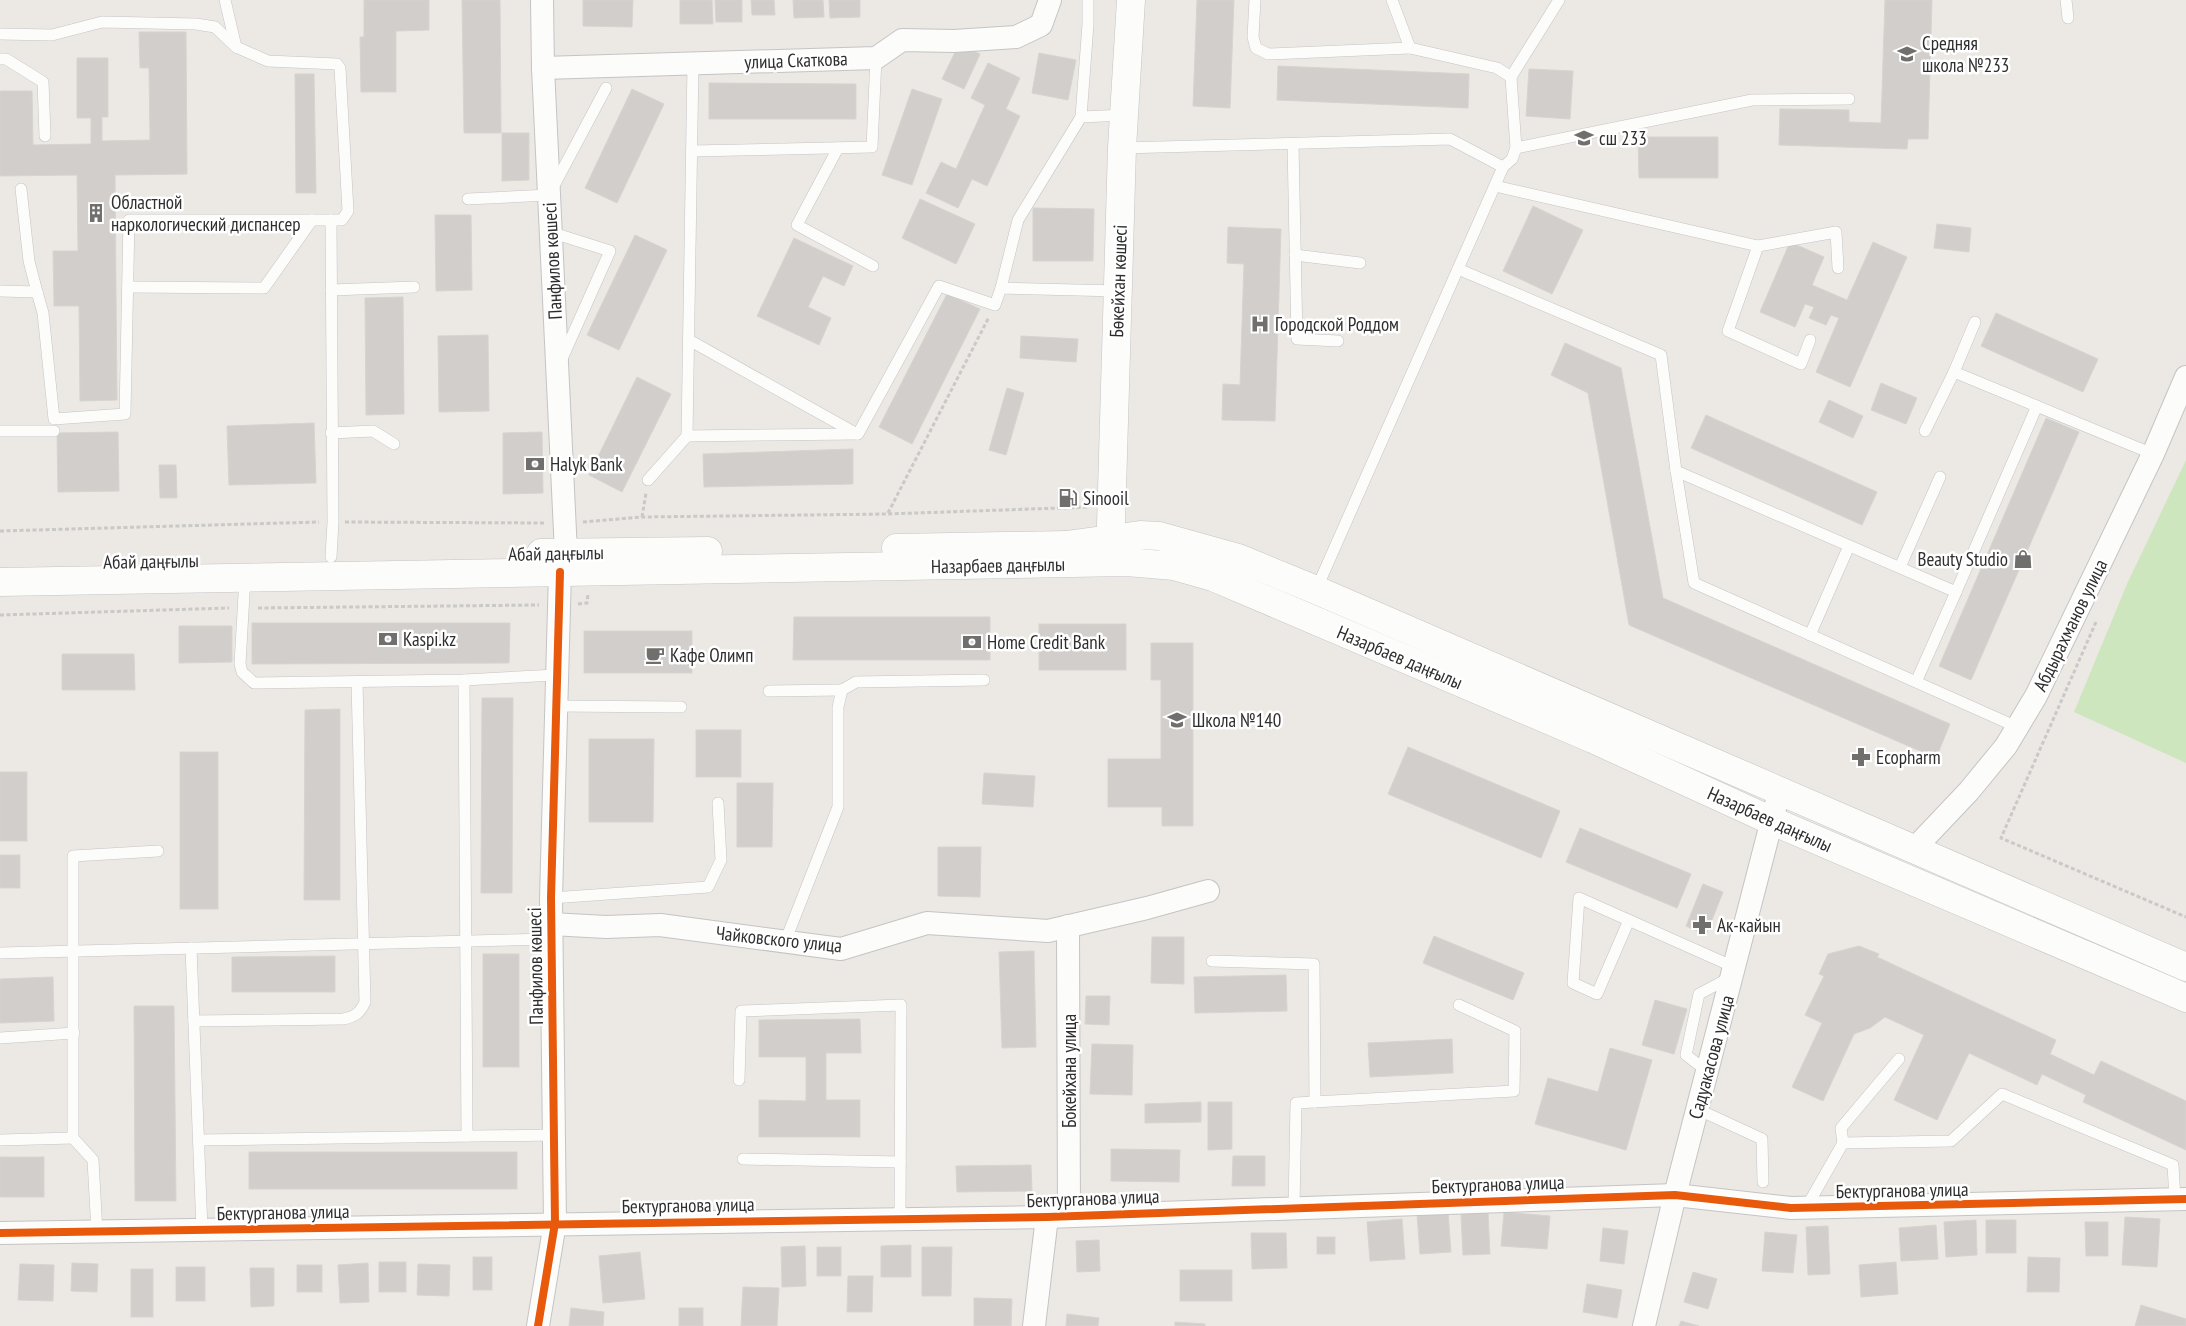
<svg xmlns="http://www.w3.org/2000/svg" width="2186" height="1326" viewBox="0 0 2186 1326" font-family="'PT Sans Narrow',sans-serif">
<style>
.green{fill:#cee6be}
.building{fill:#d1cecb;stroke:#d7d4d0}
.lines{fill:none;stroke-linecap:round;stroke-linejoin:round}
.lane-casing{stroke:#c5c4c5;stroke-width:12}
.street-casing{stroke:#c5c4c5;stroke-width:24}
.secondary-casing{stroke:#c5c4c5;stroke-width:29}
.path{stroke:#c9c9c8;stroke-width:3;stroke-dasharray:4 2.5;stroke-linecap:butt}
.lane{stroke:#fcfcfb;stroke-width:11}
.street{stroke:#fcfcfb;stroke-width:22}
.secondary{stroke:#fcfcfb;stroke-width:28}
.cycleway-casing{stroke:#fff;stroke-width:11}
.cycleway{stroke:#e8590c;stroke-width:8}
.labels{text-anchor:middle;stroke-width:5;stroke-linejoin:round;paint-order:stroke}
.poi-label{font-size:19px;fill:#2e2e2e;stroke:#fff;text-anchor:start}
.street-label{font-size:19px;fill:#2e2e2e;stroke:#fff}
</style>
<rect width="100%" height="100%" fill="#ece8e4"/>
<!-- green -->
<polygon class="green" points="2186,460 2186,763 2074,712 2127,584"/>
<!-- building -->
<g class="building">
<polygon points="364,0 429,0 429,30 396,31 396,92 361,92 360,37 364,37"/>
<polygon points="462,0 500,0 501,133 464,133"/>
<polygon points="583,0 633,0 632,27 583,26"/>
<polygon points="680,0 712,0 713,24 680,24"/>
<polygon points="715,0 742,0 742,22 716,22"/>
<polygon points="751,0 774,0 775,15 752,15"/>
<polygon points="793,0 823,0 824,17 794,18"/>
<polygon points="829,0 860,0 860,17 830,18"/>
<polygon points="1197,0 1234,0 1230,108 1193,106"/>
<polygon points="1885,0 1932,0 1928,139 1908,139 1907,149 1779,145 1780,109 1849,110 1849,122 1881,123"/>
<polygon points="139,32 186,32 187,174 115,175 117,400 80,401 79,306 54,306 53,251 78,251 77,175 0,176 0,91 32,91 33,145 91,144 91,118 77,118 77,58 108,58 108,117 102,117 102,141 150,140 149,68 140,68"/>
<polygon points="959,44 980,54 964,89 942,79"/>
<polygon points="1039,53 1076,60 1068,100 1032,93"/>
<polygon points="988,63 1020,78 1006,109 1020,116 987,186 972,179 958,208 926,193 941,162 956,169 985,105 971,98"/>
<polygon points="1278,66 1469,74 1468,108 1277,100"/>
<polygon points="1529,69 1573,71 1570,119 1526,116"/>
<polygon points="295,74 314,74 316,193 296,193"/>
<polygon points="709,83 856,84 856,119 709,119"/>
<polygon points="632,89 664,104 617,203 585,188"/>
<polygon points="912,89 942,99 912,185 882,175"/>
<polygon points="502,133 529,133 529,180 502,181"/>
<polygon points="1638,137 1718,137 1718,178 1639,178"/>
<polygon points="920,199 975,224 956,264 902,238"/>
<polygon points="1533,206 1583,230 1552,294 1503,271"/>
<polygon points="1033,208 1094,209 1093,261 1033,261"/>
<polygon points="435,215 471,215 472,290 436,291"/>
<polygon points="1937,224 1971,228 1969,252 1934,248"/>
<polygon points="1228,227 1281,229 1275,421 1222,420 1223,384 1240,385 1244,264 1227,263"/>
<polygon points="635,235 667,250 619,350 587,335"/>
<polygon points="794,238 853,266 844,286 823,276 808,307 831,318 819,345 757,316"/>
<polygon points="1790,242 1824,257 1812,285 1847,300 1873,242 1907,257 1850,387 1816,372 1839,318 1831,315 1826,325 1809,318 1814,307 1805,304 1795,327 1760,312"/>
<polygon points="947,294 980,309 912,444 879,427"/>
<polygon points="403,297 404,414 366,415 365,298"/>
<polygon points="1996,313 2098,359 2083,392 1981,346"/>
<polygon points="488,335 489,411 439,412 438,336"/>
<polygon points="1021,336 1078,339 1076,362 1020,358"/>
<polygon points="1565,343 1621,368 1663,598 1950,724 1936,758 1629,625 1588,393 1551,375"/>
<polygon points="637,377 671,394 622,492 589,475"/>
<polygon points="1881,383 1917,398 1906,424 1871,410"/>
<polygon points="1007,388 1024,393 1006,455 989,450"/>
<polygon points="1829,400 1863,416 1853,438 1819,422"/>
<polygon points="1706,415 1877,492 1862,525 1691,448"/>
<polygon points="2046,418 2079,432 1971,680 1939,666"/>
<polygon points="314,423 316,483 229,485 227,426"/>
<polygon points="118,432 119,491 58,492 57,433"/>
<polygon points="542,432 543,493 503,494 503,433"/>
<polygon points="853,449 853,484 704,487 703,454"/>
<polygon points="159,465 176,465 177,498 160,498"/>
<polygon points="794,617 990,617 990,660 793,660"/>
<polygon points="252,623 510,623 509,663 252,664"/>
<rect x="1039" y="624" width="87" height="46"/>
<polygon points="179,626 232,626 232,662 179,663"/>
<rect x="584" y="631" width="108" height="42"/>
<polygon points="1151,643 1193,643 1193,826 1162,826 1162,807 1108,807 1108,759 1161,759 1161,680 1151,680"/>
<polygon points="62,654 134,654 135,690 62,690"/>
<polygon points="482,698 513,698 512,893 481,893"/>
<polygon points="340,709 340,900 304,900 305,710"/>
<rect x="696" y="730" width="45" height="47"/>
<polygon points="589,739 654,739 653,822 589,822"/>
<polygon points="1408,747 1560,811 1541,858 1388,794"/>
<rect x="180" y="752" width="38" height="157"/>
<rect x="0" y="772" width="27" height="69"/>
<polygon points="984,773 1035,776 1033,807 982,804"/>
<polygon points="737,783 773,783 772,847 737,847"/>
<polygon points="1580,828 1691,874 1677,908 1566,862"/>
<polygon points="938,847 981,847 980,897 938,896"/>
<rect x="0" y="855" width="20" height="33"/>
<polygon points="1703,884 1723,892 1706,935 1686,926"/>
<polygon points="1434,936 1524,973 1513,1000 1423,963"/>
<polygon points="1152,937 1184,937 1184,984 1151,983"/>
<polygon points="1859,946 1879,954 1877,957 2056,1040 2050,1054 2094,1075 2101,1061 2186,1101 2186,1150 2083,1102 2086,1095 2042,1074 2037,1085 1969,1053 1937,1120 1894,1100 1924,1035 1885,1017 1870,1028 1854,1034 1823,1101 1792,1087 1822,1023 1805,1015 1824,976 1819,974 1828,954"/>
<polygon points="1034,951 1036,1047 1002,1048 999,952"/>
<rect x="483" y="954" width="36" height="113"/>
<polygon points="335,956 335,992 232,992 232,957"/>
<polygon points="1286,975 1287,1011 1195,1013 1194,977"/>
<polygon points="53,977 54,1021 0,1023 0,979"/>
<polygon points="1086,996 1110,996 1109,1025 1085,1024"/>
<polygon points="1655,1000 1687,1009 1674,1054 1642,1045"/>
<polygon points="134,1006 174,1006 176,1201 135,1201"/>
<polygon points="860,1019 861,1053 826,1053 826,1100 860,1100 860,1137 759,1137 759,1100 806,1101 806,1057 759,1057 759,1020"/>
<polygon points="1452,1039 1453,1073 1370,1077 1368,1043"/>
<polygon points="1092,1044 1133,1045 1132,1095 1090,1094"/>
<polygon points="1610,1048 1652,1060 1626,1150 1535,1124 1548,1078 1598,1092"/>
<polygon points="1201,1102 1201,1122 1145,1123 1145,1104"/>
<polygon points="1208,1102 1232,1102 1232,1149 1208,1150"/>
<polygon points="1111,1149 1180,1150 1179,1182 1111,1181"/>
<rect x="249" y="1152" width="268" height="37"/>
<polygon points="1233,1156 1265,1156 1265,1186 1232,1186"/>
<rect x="0" y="1157" width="44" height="40"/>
<polygon points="1031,1165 1032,1191 957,1192 956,1166"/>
<polygon points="1448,1212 1451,1252 1420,1254 1417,1214"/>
<polygon points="1504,1212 1550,1216 1547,1249 1501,1246"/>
<polygon points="1488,1213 1490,1254 1463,1255 1461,1214"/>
<polygon points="2125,1217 2160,1219 2157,1267 2122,1265"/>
<polygon points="1402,1219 1405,1259 1370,1261 1367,1222"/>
<polygon points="1976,1220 1977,1255 1946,1257 1944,1222"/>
<rect x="1986" y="1220" width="30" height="33"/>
<polygon points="2085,1222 2108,1222 2108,1256 2086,1256"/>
<polygon points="1936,1225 1938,1259 1901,1261 1899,1228"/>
<polygon points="1828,1226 1830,1274 1808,1275 1806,1227"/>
<polygon points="1603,1228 1628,1231 1624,1264 1600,1261"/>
<polygon points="1765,1232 1797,1235 1793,1273 1762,1271"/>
<polygon points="1251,1233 1286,1233 1287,1268 1252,1269"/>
<rect x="1317" y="1237" width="18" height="17"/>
<polygon points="1099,1240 1100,1271 1077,1272 1076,1241"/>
<polygon points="911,1245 911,1277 881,1277 881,1246"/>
<polygon points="805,1246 806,1286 782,1287 781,1247"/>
<rect x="817" y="1247" width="24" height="29"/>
<polygon points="922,1247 952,1247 951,1296 922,1296"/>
<polygon points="640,1252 645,1299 603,1303 599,1256"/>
<rect x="473" y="1257" width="19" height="33"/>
<polygon points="2028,1257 2060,1258 2059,1292 2027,1292"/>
<rect x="379" y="1262" width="27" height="30"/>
<polygon points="1896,1262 1898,1294 1861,1297 1859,1265"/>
<polygon points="72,1263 98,1264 97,1292 71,1291"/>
<polygon points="368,1263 369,1302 340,1303 338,1265"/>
<polygon points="20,1264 54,1265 53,1301 18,1300"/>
<polygon points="418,1264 450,1265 449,1296 417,1295"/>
<rect x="297" y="1265" width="25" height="27"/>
<rect x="176" y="1267" width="29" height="34"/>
<polygon points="250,1268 274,1268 274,1306 251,1307"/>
<rect x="131" y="1269" width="22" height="48"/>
<rect x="1180" y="1270" width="52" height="31"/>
<polygon points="1693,1272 1717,1279 1708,1309 1684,1302"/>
<polygon points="848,1276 873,1276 872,1312 847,1312"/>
<polygon points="1587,1284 1622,1290 1617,1318 1583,1312"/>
<polygon points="743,1287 779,1288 777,1326 741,1326"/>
<polygon points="974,1298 1012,1299 1011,1326 974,1326"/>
<polygon points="2141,1305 2186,1319 2186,1326 2135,1326"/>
<polygon points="571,1308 604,1312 603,1326 569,1326"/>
<rect x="679" y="1308" width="24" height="18"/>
<polygon points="1067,1314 1099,1318 1098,1326 1066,1326"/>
<polygon points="1681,1321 1699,1326 1679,1326"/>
<polygon points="1175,1322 1205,1324 1205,1326 1175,1326"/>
</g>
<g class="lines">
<!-- lane casing -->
<g class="lane-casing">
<g id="lane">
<polyline points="225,0 236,47"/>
<polyline points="1255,0 1253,37 1256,48 1268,54 1410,48"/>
<polyline points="1392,0 1410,48 1497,68 1511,77 1516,148 1512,159 1503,167"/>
<polyline points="2066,0 2068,18"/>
<polyline points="0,34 52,35 102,22 196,24 215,27 236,47 268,61 337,64 340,68 348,211 342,220 129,220 125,414 54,419 43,313 37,292"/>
<polyline points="0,59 6,59 43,82 45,136"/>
<polyline points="693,63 687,436 858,434 939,286 995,305 1001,288 1118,291"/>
<polyline points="1511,77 1559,0"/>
<polyline points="1081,117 1088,24 1088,0"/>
<polyline points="1293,144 1297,339 1338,341"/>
<polyline points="838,148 797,225 873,266"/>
<polyline points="1122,148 1450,139 1503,167 1316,590"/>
<polyline points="1516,148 1752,100 1849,99"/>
<polyline points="692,151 872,147 876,58"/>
<polyline points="1495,186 1758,246 1836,232 1838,268"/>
<polyline points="468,199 549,195 606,88"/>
<polyline points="550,232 610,251 561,361"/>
<polyline points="1758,246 1728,331 1801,364 1810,340"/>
<polyline points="1295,255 1360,263"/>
<polyline points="1458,269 1661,355 1676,471 1694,583 2017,727"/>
<polyline points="128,287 264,288 312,220"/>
<polyline points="1001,288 1018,220 1081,117 1124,115"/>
<polyline points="331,290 414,287"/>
<polyline points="0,291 37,292 29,261 21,189"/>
<polyline points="689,340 857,434"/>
<polyline points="1954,372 1975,322"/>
<polyline points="0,431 54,431"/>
<polyline points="1925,431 1954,372 2153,454"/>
<polyline points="331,433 373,431 394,444"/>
<polyline points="1676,471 1956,592 1916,682"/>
<polyline points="648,480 687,436"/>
<polyline points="331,557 333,522 331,220"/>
<polyline points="1900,567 1940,477"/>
<polyline points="245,577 240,664 242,672 254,683 464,680 556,675"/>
<polyline points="1956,592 2037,406"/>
<polyline points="1810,635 1849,546"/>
<polyline points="464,680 467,1136"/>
<polyline points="769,691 842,690"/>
<polyline points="556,706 681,707"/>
<polyline points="551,898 708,887 721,860 718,803"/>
<polyline points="1629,920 1597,994 1573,983 1579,898 1734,967"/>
<polyline points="785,942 838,807 838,707 842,690 856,682 984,680"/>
<polyline points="191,948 202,1230"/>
<polyline points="0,953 551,939"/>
<polyline points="1212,961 1314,964 1315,1102"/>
<path d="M 194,1021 L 343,1019 C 355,1017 360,1013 365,1002 L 357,682"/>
<polyline points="0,1038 74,1033"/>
<polyline points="1707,1071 1686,1055 1699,994 1731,977"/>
<polyline points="739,1080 741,1011 901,1005 900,1218"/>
<polyline points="1697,1109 1762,1139 1763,1182"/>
<polyline points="0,1140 73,1138"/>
<polyline points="199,1140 554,1135"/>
<polyline points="1843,1143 1841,1128 1899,1059"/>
<polyline points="743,1159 900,1162"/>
<polyline points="1294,1208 1296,1103 1514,1091 1515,1031 1459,1005"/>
<polyline points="1806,1208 1843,1143 1951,1141 2002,1094 2173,1165 2175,1199"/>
<polyline points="97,1232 93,1160 73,1138 73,856 158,851"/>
</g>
</g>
<!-- street casing -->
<g class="street-casing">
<g id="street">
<polyline points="542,0 543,68 566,553"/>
<polyline points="543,68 876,58 902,40 954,41 1016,37 1041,25 1050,0"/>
<polyline points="1915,848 1969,791 2006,746 2036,696 2153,454 2186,377"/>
<polyline points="551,924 606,927 660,925 841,949 927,923 1048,931 1147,908 1208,891"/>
<polyline points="1068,926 1069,1216"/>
<polyline points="0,1233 1047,1217 1675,1195 1791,1208 2186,1199"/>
<polyline points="538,1326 555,1223 551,898 560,572"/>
<polyline points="1034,1326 1047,1217"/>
<polyline points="1644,1326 1675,1195 1780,789"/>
</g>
</g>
<!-- secondary casing -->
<g class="secondary-casing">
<g id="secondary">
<polyline points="896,548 1066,545 1140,535 1159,536 1238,558 1316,590 2186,967"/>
<polyline points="541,553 708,551"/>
<polyline points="1110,558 1122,148 1131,0"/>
<polyline points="0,582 1127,562 1174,566 1213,577 1593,739 1770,820 2186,998"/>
</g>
</g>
<!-- path -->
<g class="path">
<polyline points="888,513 989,317"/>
<polyline points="642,517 646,493"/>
<polyline points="345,522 544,523"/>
<polyline points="583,522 642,517 887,514 1089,507"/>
<polyline points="0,531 319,522"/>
<polyline points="578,604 587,603 588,594"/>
<polyline points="258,608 539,605"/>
<polyline points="0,615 229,608"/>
<polyline points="2096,622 2001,838 2186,917"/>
</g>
<!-- lane -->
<use href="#lane" class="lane"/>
<!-- street -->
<use href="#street" class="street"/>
<!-- secondary -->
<use href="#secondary" class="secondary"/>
<!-- cycleway casing -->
<g class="cycleway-casing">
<g id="cycleway">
<polyline points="0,1233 1047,1217 1675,1195 1791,1208 2186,1199"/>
<polyline points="538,1326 555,1223 551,898 560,572"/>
</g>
</g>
<!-- cycleway -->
<use href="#cycleway" class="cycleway"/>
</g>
<!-- icons -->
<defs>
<g id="school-bare" transform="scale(1.5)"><path d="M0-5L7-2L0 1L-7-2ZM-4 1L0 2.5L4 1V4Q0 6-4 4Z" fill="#706f6e" stroke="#fff" stroke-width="2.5" paint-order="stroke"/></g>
<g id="building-bare" transform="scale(1.5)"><path d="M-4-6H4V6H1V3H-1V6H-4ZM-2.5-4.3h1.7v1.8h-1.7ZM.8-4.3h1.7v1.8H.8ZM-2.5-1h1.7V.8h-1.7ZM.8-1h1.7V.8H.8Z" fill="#706f6e" stroke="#fff" stroke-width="2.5" paint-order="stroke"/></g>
<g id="hospital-bare" transform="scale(1.5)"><path d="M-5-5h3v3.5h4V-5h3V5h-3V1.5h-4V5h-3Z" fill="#706f6e" stroke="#fff" stroke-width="2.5" paint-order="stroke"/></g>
<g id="bank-bare" transform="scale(1.5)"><path d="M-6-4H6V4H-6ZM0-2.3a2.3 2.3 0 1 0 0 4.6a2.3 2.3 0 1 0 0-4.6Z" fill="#706f6e" stroke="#fff" stroke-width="2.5" paint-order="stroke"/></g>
<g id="fuel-bare" transform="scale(1.5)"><path d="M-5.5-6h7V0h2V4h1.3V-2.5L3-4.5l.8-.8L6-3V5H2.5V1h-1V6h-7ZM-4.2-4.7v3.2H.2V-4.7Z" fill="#706f6e" stroke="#fff" stroke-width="2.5" paint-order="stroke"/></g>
<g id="shop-bare" transform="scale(1.5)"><path d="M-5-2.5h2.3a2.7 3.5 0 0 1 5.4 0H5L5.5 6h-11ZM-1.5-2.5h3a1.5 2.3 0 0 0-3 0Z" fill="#706f6e" stroke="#fff" stroke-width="2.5" paint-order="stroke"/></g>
<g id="cafe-bare" transform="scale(1.5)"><path d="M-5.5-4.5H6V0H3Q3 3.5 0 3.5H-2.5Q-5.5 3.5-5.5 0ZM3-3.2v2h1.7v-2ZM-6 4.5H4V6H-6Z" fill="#706f6e" stroke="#fff" stroke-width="2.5" paint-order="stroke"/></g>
<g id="pharmacy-bare" transform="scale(1.5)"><path d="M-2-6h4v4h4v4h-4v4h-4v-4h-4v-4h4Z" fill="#706f6e" stroke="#fff" stroke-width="2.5" paint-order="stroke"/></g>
</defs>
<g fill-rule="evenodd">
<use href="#school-bare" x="1907" y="54"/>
<use href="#school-bare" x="1584" y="138"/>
<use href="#building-bare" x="96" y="213"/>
<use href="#hospital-bare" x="1260" y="324"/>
<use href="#bank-bare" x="535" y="464"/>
<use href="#fuel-bare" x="1068" y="498"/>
<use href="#shop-bare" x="2023" y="559"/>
<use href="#bank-bare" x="388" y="639"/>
<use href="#bank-bare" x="972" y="642"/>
<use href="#cafe-bare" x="655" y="655"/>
<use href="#school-bare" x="1177" y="720"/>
<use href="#pharmacy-bare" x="1861" y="757"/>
<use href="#pharmacy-bare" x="1702" y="925"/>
</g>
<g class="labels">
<!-- poi labels -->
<g class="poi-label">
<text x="1922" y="50">Средняя<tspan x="1922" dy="22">школа №233</tspan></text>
<text x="1599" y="145">сш 233</text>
<text x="111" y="209">Областной<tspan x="111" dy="22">наркологический диспансер</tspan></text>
<text x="1275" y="331">Городской Роддом</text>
<text x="550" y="471">Halyk Bank</text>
<text x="1083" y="505">Sinooil</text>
<text x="2008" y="566" text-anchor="end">Beauty Studio</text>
<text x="403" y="646">Kaspi.kz</text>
<text x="987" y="649">Home Credit Bank</text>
<text x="670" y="662">Кафе Олимп</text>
<text x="1192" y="727">Школа №140</text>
<text x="1876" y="764">Ecopharm</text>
<text x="1717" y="932">Ак-кайын</text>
</g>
<!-- street labels -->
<g class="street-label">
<text transform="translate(796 60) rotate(-2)" y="7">улица Скаткова</text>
<text transform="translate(552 261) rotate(-93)" y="7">Панфилов көшесі</text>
<text transform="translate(1118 281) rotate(-88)" y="7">Бөкейхан көшесі</text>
<text transform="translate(556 553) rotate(-1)" y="7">Абай даңғылы</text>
<text transform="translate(151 561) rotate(-1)" y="7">Абай даңғылы</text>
<text transform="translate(998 565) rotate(-1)" y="7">Назарбаев даңғылы</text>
<text transform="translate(2070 625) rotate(-64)" y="7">Абдырахманов улица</text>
<text transform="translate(1400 657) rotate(23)" y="7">Назарбаев даңғылы</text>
<text transform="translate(1770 819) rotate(24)" y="7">Назарбаев даңғылы</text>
<text transform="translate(779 939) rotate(6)" y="7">Чайковского улица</text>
<text transform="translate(535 966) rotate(-91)" y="7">Панфилов көшесі</text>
<text transform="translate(1711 1057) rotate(-75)" y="7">Садуакасова улица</text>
<text transform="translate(1069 1071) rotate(-90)" y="7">Бокейхана улица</text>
<text transform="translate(1498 1184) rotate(-2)" y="7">Бектурганова улица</text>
<text transform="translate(1902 1190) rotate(-1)" y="7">Бектурганова улица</text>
<text transform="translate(1093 1198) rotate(-2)" y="7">Бектурганова улица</text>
<text transform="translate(688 1205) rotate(-1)" y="7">Бектурганова улица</text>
<text transform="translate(283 1212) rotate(-1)" y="7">Бектурганова улица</text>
</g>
</g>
</svg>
